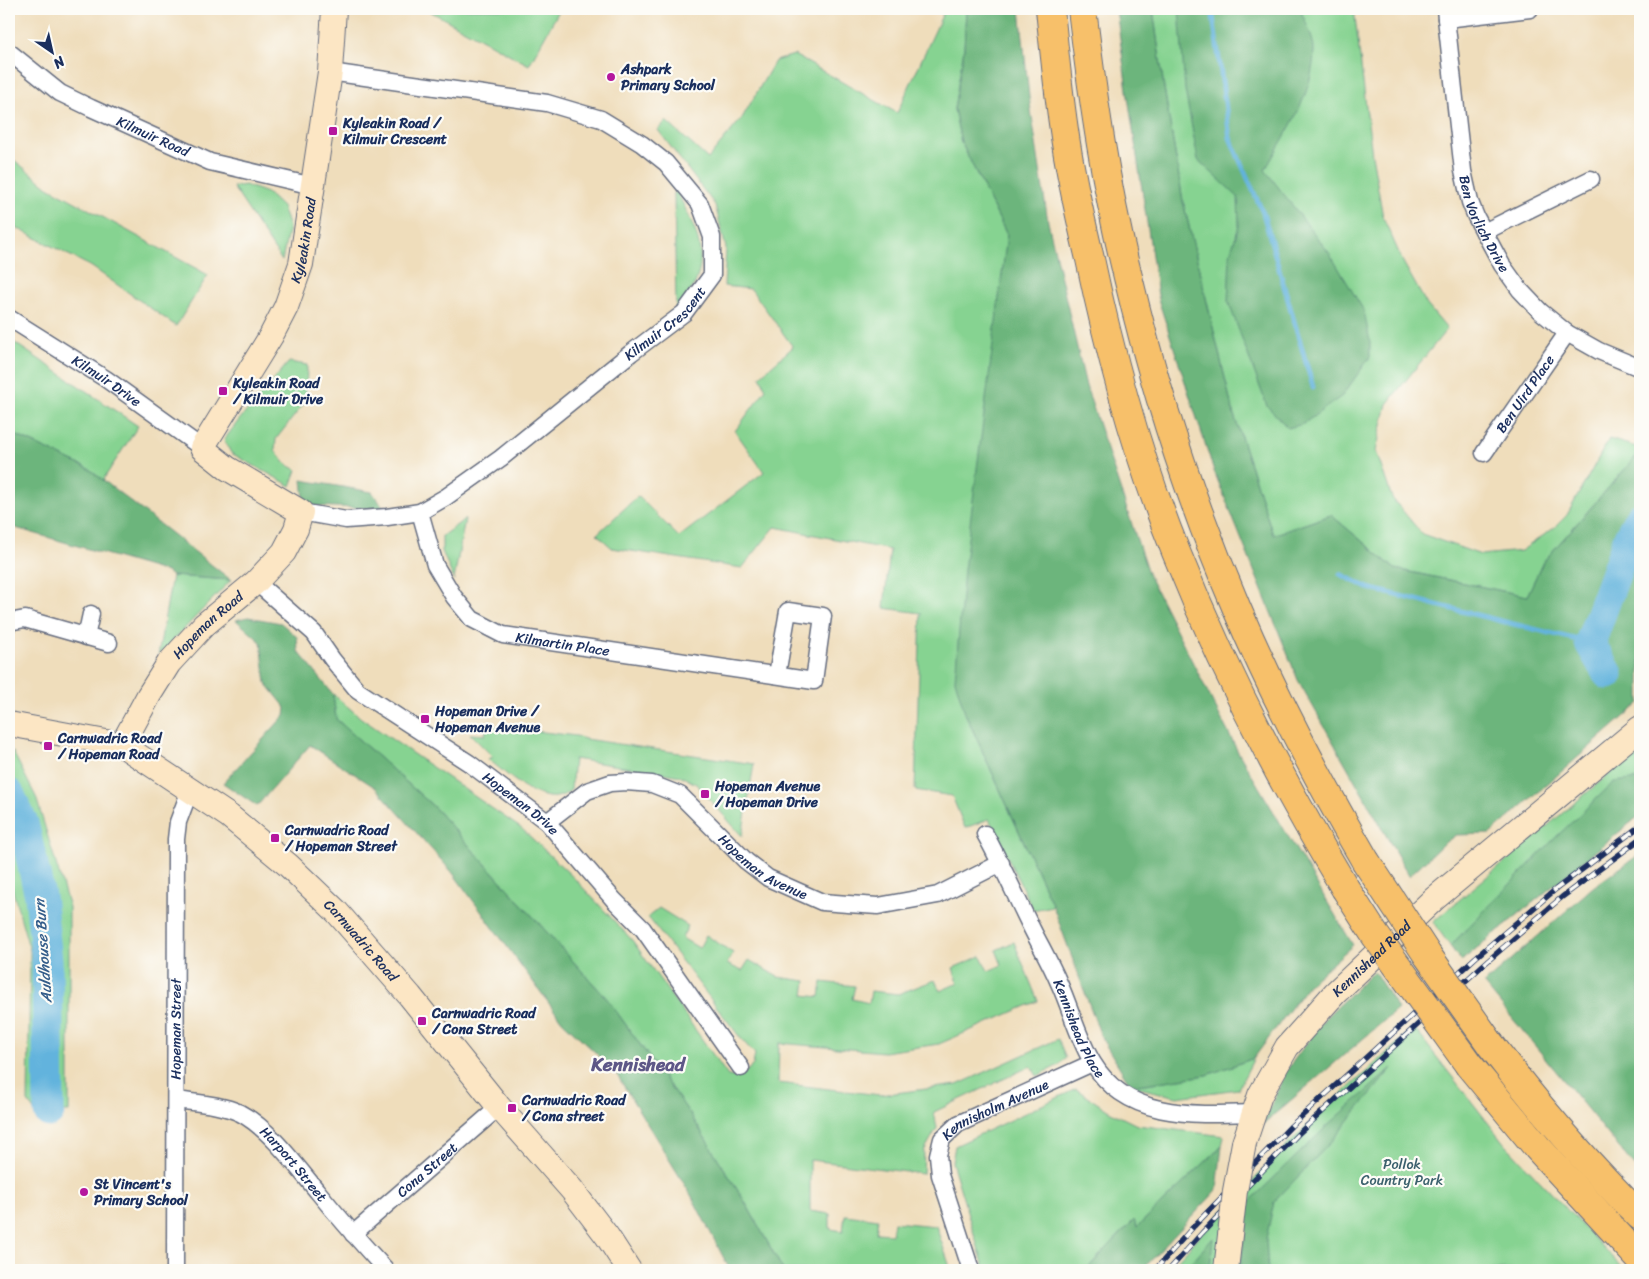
<svg xmlns="http://www.w3.org/2000/svg" width="1649" height="1279" viewBox="0 0 1649 1279" font-family="Sriracha,sans-serif">
<style>
.green{fill:#86d391;stroke:#508178}
.forest{fill:#6cb57b;stroke:#44726c}
.lines{fill:none;stroke-linecap:round;stroke-linejoin:round}
.stream{stroke:#62b3dd;stroke-width:5}
.river{stroke:#62b3dd;stroke-width:31}
.street-casing{stroke:#656c7f;stroke-width:19}
.secondary-casing{stroke:#656c7f;stroke-width:26}
.highway-casing{stroke:#656c7f;stroke-width:30}
.street{stroke:#fff;stroke-width:16}
.secondary{stroke:#fce6c4;stroke-width:24}
.highway{stroke:#f7c06b;stroke-width:28}
.rail-casing{stroke:#1b2f5e;stroke-width:5.5}
.rail{stroke:#fdfcf7;stroke-width:4;stroke-dasharray:11;stroke-linecap:butt}
.secondary-bridge-casing{stroke:#656c7f;stroke-width:26;stroke-linecap:butt}
.highway-bridge-casing{stroke:#656c7f;stroke-width:30;stroke-linecap:butt}
.secondary-bridge{stroke:#fce6c4;stroke-width:24}
.highway-bridge{stroke:#f7c06b;stroke-width:28}
.poi-dot{fill:#b5179e;stroke:#fdfcf7;stroke-width:2}
.labels{text-anchor:middle;stroke-width:4.5;stroke-linejoin:round;paint-order:stroke}
.poi-label{font-size:14px;font-weight:bold;fill:#1b2f5e;stroke:#fdfcf7;text-anchor:start}
.street-label{font-size:14px;fill:#1b2f5e;stroke:#fdfcf7}
.park-label{font-size:14px;fill:#3b606d;stroke:#fdfcf7}
.water-label{font-size:15px;font-style:italic;fill:#345d8a;stroke:#fdfcf7}
.district-label{font-size:19px;font-weight:bold;fill:#5e5787;stroke:#fdfcf7}
</style>
<rect width="100%" height="100%" fill="#fdfcf7"/>
<filter id="ink" filterUnits="userSpaceOnUse"><feTurbulence type="fractalNoise" baseFrequency=".02" numOctaves="2"/><feDisplacementMap in="SourceGraphic" scale="10" xChannelSelector="R" yChannelSelector="G"/><feConvolveMatrix kernelMatrix="1 2 1 2 8 2 1 2 1" color-interpolation-filters="sRGB"/></filter>
<filter id="wash" filterUnits="userSpaceOnUse"><feTurbulence type="fractalNoise" baseFrequency=".0096" numOctaves="4" result="noise"/><feDisplacementMap in="SourceGraphic" scale="20" xChannelSelector="R" yChannelSelector="G"/><feGaussianBlur stdDeviation="1.12" result="paint"/><feColorMatrix in="noise" values="0 0 0 0 0 0 0 0 0 0 0 0 0 0 0 0 0 1.4 0 .05"/><feComposite in="paint" operator="in"/></filter>
<g filter="url(#wash)">
<rect width="100%" height="100%" fill="#efddbb"/>
<!-- green -->
<g class="green">
<polygon points="426,9 560,9 529,65"/>
<polygon points="945,9 966,9 964,49 954,109 961,142 1007,235 965,713 1053,906 1033,910 989,819 965,828 952,796 915,790 921,613 884,608 890,550 775,527 742,568 612,548 597,534 638,496 679,537 764,472 735,431 766,389 760,376 793,347 751,289 724,286 726,248 715,205 658,130 666,121 708,159 742,118 775,61 794,55 897,113"/>
<polygon points="1153,9 1354,9 1372,155 1383,217 1403,262 1427,305 1447,329 1387,404 1376,451 1392,498 1422,534 1481,555 1521,551 1554,528 1567,515 1609,439 1640,448 1640,452 1543,562 1527,596 1395,569 1331,515 1273,535 1233,412 1183,201 1164,88"/>
<polygon points="9,156 48,187 208,275 176,326 92,267 9,224"/>
<polygon points="245,185 267,193 282,207 289,227 282,261 233,187"/>
<path d="M 677,192 C 690,219 708,247 697,278 C 694,289 683,300 676,310 L 674,193 Z"/>
<polygon points="9,339 138,426 103,480 89,469 9,432"/>
<polygon points="289,362 307,365 306,401 276,439 275,450 286,464 297,470 291,486 231,453 224,440 239,420"/>
<polygon points="465,519 454,580 442,551 442,536"/>
<polygon points="172,576 231,580 158,656"/>
<polygon points="333,694 361,718 522,829 574,878 632,940 728,1076 740,1077 753,1065 755,1054 742,1040 648,917 659,908 688,926 682,938 699,948 706,935 733,953 727,964 742,971 749,960 778,977 806,981 804,995 820,997 822,982 855,986 852,999 869,1003 871,991 898,994 935,980 940,991 958,983 953,968 981,956 988,971 1002,965 996,950 1014,942 1038,1001 939,1044 884,1052 779,1043 778,1083 880,1095 957,1085 1058,1039 1066,1058 1059,1065 1037,1076 1031,1066 934,1112 937,1128 924,1151 923,1174 810,1160 810,1211 830,1214 830,1229 843,1231 845,1215 878,1219 876,1233 892,1234 894,1222 936,1226 951,1270 783,1270 745,1202 690,1114 608,1000 434,807 336,719"/>
<path d="M 487,725 L 576,736 L 585,739 L 754,764 L 742,836 L 696,784 L 681,776 L 574,759 L 571,790 C 568,792 564,795 561,796 C 537,804 506,773 488,759 L 493,757 L 470,734 L 485,735 Z"/>
<polygon points="1640,748 1640,815 1461,961 1433,922"/>
<polygon points="9,752 13,752 36,797 69,907 69,1112 35,1112 28,1102 30,951 9,877"/>
<polygon points="1414,1028 1504,1143 1624,1270 1169,1270 1202,1233 1298,1134"/>
<polygon points="1254,1058 1238,1089 1177,1097 1131,1086 1207,1075"/>
<polygon points="1076,1089 1109,1111 1137,1125 1224,1136 1222,1146 1137,1227 1133,1221 1086,1270 985,1270 952,1162 955,1146"/>
</g>
<!-- forest -->
<g class="forest">
<polygon points="966,9 1020,9 1029,97 1048,222 1086,386 1149,576 1238,752 1353,945 1308,985 1254,1058 1207,1075 1131,1086 1102,1039 1053,906 965,713 955,680 964,570 1007,235 961,142 954,109 964,49"/>
<polygon points="1116,9 1153,9 1164,88 1183,201 1233,412 1273,535 1331,515 1395,569 1527,596 1543,562 1640,452 1640,703 1490,834 1456,835 1443,844 1409,876 1298,680 1214,471 1159,302 1127,90"/>
<path d="M 1179,9 L 1300,9 C 1304,19 1314,39 1314,49 C 1314,94 1286,133 1265,170 L 1330,254 L 1364,311 L 1370,342 L 1370,357 L 1342,396 L 1303,424 L 1288,428 L 1267,406 L 1228,301 L 1230,254 L 1239,226 L 1238,197 L 1198,160 L 1185,90 Z"/>
<polygon points="9,432 89,469 231,580 172,576 167,572 9,526"/>
<polygon points="302,480 372,492 385,509 312,506 304,499"/>
<polygon points="248,617 281,623 297,637 298,651 333,694 336,719 434,807 608,1000 690,1114 745,1202 783,1270 730,1270 691,1195 614,1070 562,1021 452,872 376,788 310,745 257,806 223,783 285,715 286,708 266,683 261,642 236,620"/>
<polygon points="1640,779 1640,815 1461,961 1450,946 1553,840 1614,782"/>
<polygon points="1640,854 1640,1173 1484,984 1593,887"/>
<polygon points="1374,971 1398,1009 1263,1124 1286,1071 1325,1018"/>
<polygon points="1392,1068 1331,1142 1274,1202 1266,1239 1268,1270 1240,1270 1249,1202 1324,1129"/>
<polygon points="1222,1146 1217,1190 1142,1270 1086,1270 1134,1220 1137,1227"/>
<polygon points="1213,1238 1210,1270 1184,1270"/>
</g>
<g class="lines">
<!-- stream -->
<g class="stream">
<polyline points="1212,9 1230,138 1263,213 1313,387"/>
<polyline points="1340,574 1368,588 1590,643"/>
</g>
<!-- river -->
<g class="river">
<polyline points="1608,674 1590,643 1629,537 1640,517"/>
<polyline points="9,794 23,823 40,896 47,961 49,1112"/>
</g>
</g>
</g>
<g filter="url(#ink)">
<g class="lines">
<!-- street casing -->
<g class="street-casing">
<g id="street">
<path id="s1" d="M 1445,9 L 1463,171 L 1470,202 L 1476,217 L 1502,265 L 1520,290 L 1540,311 L 1567,333 L 1599,351 L 1640,368"/>
<polyline points="1446,19 1530,9"/>
<path id="s2" d="M 9,52 L 60,93 L 91,108 L 210,162 L 313,186"/>
<polyline points="1484,232 1591,179"/>
<path id="s3" d="M 9,318 L 106,379 L 202,448"/>
<path id="s4" d="M 1484,453 L 1567,333"/>
<path id="s5" d="M 301,512 L 346,520 L 387,517 L 420,512 L 446,497 L 501,458 L 631,353 L 684,313 L 712,275 L 712,237 L 700,204 L 666,163 L 642,144 L 601,119 L 547,103 L 330,72"/>
<path id="s6" d="M 420,512 L 435,565 L 454,597 L 472,619 L 503,635 L 814,681 L 823,616 L 788,611 L 777,675"/>
<path id="s7" d="M 256,582 L 314,633 L 332,659 L 358,691 L 469,763 L 547,822 L 614,900 L 643,929 L 741,1068"/>
<polyline points="9,622 25,619 109,643"/>
<polyline points="86,637 91,614"/>
<path id="s8" d="M 547,822 L 587,791 L 610,783 L 626,782 L 652,784 L 680,795 L 746,861 L 768,878 L 822,902 L 848,904 L 878,906 L 938,895 L 1001,863"/>
<path id="s9" d="M 985,834 C 1002,865 1016,897 1032,929 C 1041,947 1051,964 1059,983 C 1071,1009 1078,1039 1093,1063 C 1127,1120 1196,1115 1254,1113"/>
<path id="s10" d="M 176,1100 C 196,1103 221,1104 240,1113 C 269,1128 297,1167 318,1192 C 340,1219 363,1245 386,1270"/>
<path id="s11" d="M 353,1234 L 499,1107"/>
<path id="s12" d="M 175,1270 L 176,839 L 178,822 L 190,790"/>
<path id="s13" d="M 971,1270 L 940,1175 L 938,1155 L 942,1139 L 958,1124 L 1092,1063"/>
</g>
</g>
<!-- secondary casing -->
<g class="secondary-casing">
<g id="secondary">
<path id="s14" d="M 9,724 L 122,745 L 229,816 L 288,865 L 336,911 L 410,996 L 499,1107 L 572,1190 L 607,1236 L 629,1270"/>
<path id="s15" d="M 122,745 L 149,695 L 169,663 L 204,625 L 256,582 L 284,552 L 296,529 L 301,512 L 227,468 L 202,448 L 271,336 L 286,307 L 301,264 L 330,72 L 334,9"/>
<path id="s16" d="M 1244,1143 L 1260,1095 L 1287,1047 L 1335,993 L 1434,899 L 1640,728"/>
</g>
</g>
<!-- highway casing -->
<g class="highway-casing">
<g id="highway">
<path d="M 1050,9 C 1054,49 1058,90 1064,130 C 1070,174 1080,217 1090,259 C 1111,359 1138,458 1176,552 C 1223,669 1280,780 1345,888"/>
<path d="M 1082,9 C 1093,99 1106,189 1128,277 C 1155,391 1191,502 1237,609 C 1274,696 1318,779 1365,860"/>
<path d="M 1491,1045 C 1537,1105 1586,1163 1640,1216"/>
<polyline points="1469,1065 1537,1147 1640,1259"/>
</g>
</g>
<!-- street -->
<use href="#street" class="street"/>
<!-- secondary -->
<use href="#secondary" class="secondary"/>
<!-- highway -->
<use href="#highway" class="highway"/>
<!-- rail casing -->
<g class="rail-casing">
<g id="rail">
<polyline points="1155,1270 1194,1226 1291,1126 1476,957 1556,889 1640,826"/>
<polyline points="1169,1270 1202,1233 1298,1134 1483,965 1562,897 1640,839"/>
</g>
</g>
<!-- rail -->
<use href="#rail" class="rail"/>
<!-- secondary-bridge casing -->
<g class="secondary-bridge-casing">
<polyline id="secondary-bridge" points="1226,1270 1235,1191 1244,1143"/>
</g>
<!-- highway-bridge casing -->
<g class="highway-bridge-casing">
<g id="highway-bridge">
<polyline points="1365,860 1428,956 1491,1045"/>
<polyline points="1345,888 1375,935 1469,1065"/>
</g>
</g>
<!-- secondary-bridge -->
<use href="#secondary-bridge" class="secondary-bridge"/>
<!-- highway-bridge -->
<use href="#highway-bridge" class="highway-bridge"/>
</g>
</g>
<!-- markers -->
<g class="poi-dot">
<circle cx="611" cy="77" r="5"/>
<rect x="328" y="126" width="10" height="10" rx="2.5"/>
<rect x="218" y="386" width="10" height="10" rx="2.5"/>
<rect x="420" y="714" width="10" height="10" rx="2.5"/>
<rect x="43" y="741" width="10" height="10" rx="2.5"/>
<rect x="700" y="789" width="10" height="10" rx="2.5"/>
<rect x="270" y="833" width="10" height="10" rx="2.5"/>
<rect x="417" y="1016" width="10" height="10" rx="2.5"/>
<rect x="507" y="1103" width="10" height="10" rx="2.5"/>
<circle cx="84" cy="1192" r="5"/>
</g>
<g class="labels">
<!-- poi labels -->
<g class="poi-label">
<text x="621" y="74">Ashpark<tspan x="621" dy="16">Primary School</tspan></text>
<text x="343" y="128">Kyleakin Road /<tspan x="343" dy="16">Kilmuir Crescent</tspan></text>
<text x="233" y="388">Kyleakin Road<tspan x="233" dy="16">/ Kilmuir Drive</tspan></text>
<text x="435" y="716">Hopeman Drive /<tspan x="435" dy="16">Hopeman Avenue</tspan></text>
<text x="58" y="743">Carnwadric Road<tspan x="58" dy="16">/ Hopeman Road</tspan></text>
<text x="715" y="791">Hopeman Avenue<tspan x="715" dy="16">/ Hopeman Drive</tspan></text>
<text x="285" y="835">Carnwadric Road<tspan x="285" dy="16">/ Hopeman Street</tspan></text>
<text x="432" y="1018">Carnwadric Road<tspan x="432" dy="16">/ Cona Street</tspan></text>
<text x="522" y="1105">Carnwadric Road<tspan x="522" dy="16">/ Cona street</tspan></text>
<text x="94" y="1189">St Vincent's<tspan x="94" dy="16">Primary School</tspan></text>
</g>
<!-- street labels -->
<g class="street-label">
<text dy="5" stroke="none"><textPath href="#s2" startOffset="168">Kilmuir Road</textPath></text>
<text dy="5" stroke="none"><textPath href="#s1" startOffset="220">Ben Vorlich Drive</textPath></text>
<text dy="5" stroke="none"><textPath href="#s15" startOffset="650">Kyleakin Road</textPath></text>
<text dy="5" stroke="none"><textPath href="#s5" startOffset="430">Kilmuir Crescent</textPath></text>
<text dy="5" stroke="none"><textPath href="#s3" startOffset="116">Kilmuir Drive</textPath></text>
<text dy="5" stroke="none"><textPath href="#s4" startOffset="72">Ben Uird Place</textPath></text>
<text dy="5" stroke="none"><textPath href="#s15" startOffset="149">Hopeman Road</textPath></text>
<text dy="5" stroke="none"><textPath href="#s6" startOffset="216">Kilmartin Place</textPath></text>
<text dy="5" stroke="none"><textPath href="#s7" startOffset="348">Hopeman Drive</textPath></text>
<text dy="5" stroke="none"><textPath href="#s8" startOffset="258">Hopeman Avenue</textPath></text>
<text dy="5" stroke="none"><textPath href="#s14" startOffset="425">Carnwadric Road</textPath></text>
<text dy="5" stroke="none"><textPath href="#s16" startOffset="228">Kennishead Road</textPath></text>
<text dy="5" stroke="none"><textPath href="#s9" startOffset="216">Kennishead Place</textPath></text>
<text dy="5" stroke="none"><textPath href="#s12" startOffset="241">Hopeman Street</textPath></text>
<text dy="5" stroke="none"><textPath href="#s13" startOffset="198">Kennisholm Avenue</textPath></text>
<text dy="5" stroke="none"><textPath href="#s10" startOffset="140">Harport Street</textPath></text>
<text dy="5" stroke="none"><textPath href="#s11" startOffset="98">Cona Street</textPath></text>
</g>
<!-- park labels -->
<g class="park-label">
<text x="1402" y="1169">Pollok<tspan x="1402" dy="16">Country Park</tspan></text>
</g>
<!-- water labels -->
<g class="water-label">
<text transform="translate(43 951) rotate(-94)" y="5">Auldhouse Burn</text>
</g>
<!-- district labels -->
<g class="district-label">
<text x="638" y="1071">Kennishead</text>
</g>
</g>
<!-- margin -->
<rect width="1649" height="1279" fill="none" stroke="#fdfcf7" stroke-width="30"/>
<!-- north arrow -->
<g transform="translate(52 52) rotate(146)" stroke="#fdfcf7" stroke-width="4" paint-order="stroke">
<path d="M0-4L9 19L0 12L-9 19Z" fill="#1b2f5e"/>
<text y="-8" font-size="14" font-weight="bold" text-anchor="middle" fill="#1b2f5e">N</text>
</g>
</svg>
